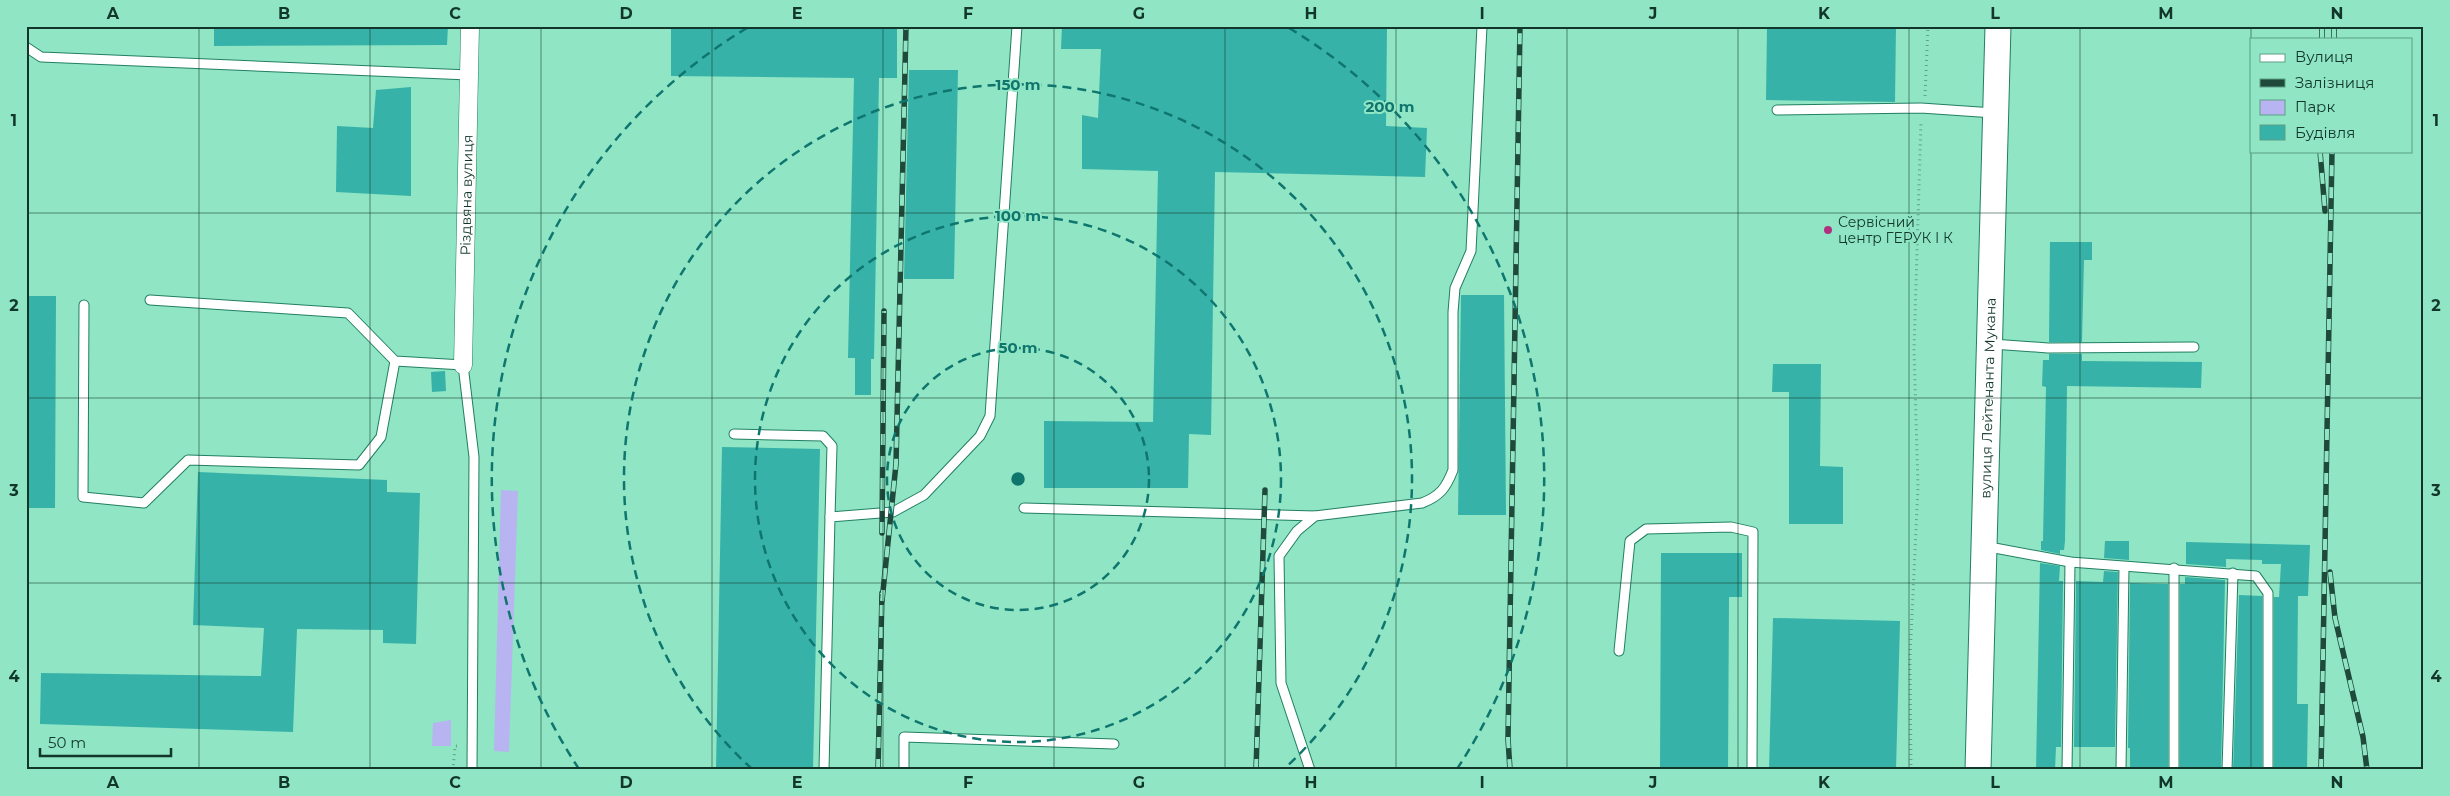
<svg xmlns="http://www.w3.org/2000/svg" width="2450" height="796" viewBox="0 0 2450 796" font-family="Montserrat,sans-serif">
<style>
.green{fill:#b8b4f1}
.building{fill:#37b2a9}
.lines{fill:none;stroke-linecap:round;stroke-linejoin:round}
.service-casing{stroke:#227f62;stroke-width:11}
.minor-casing{stroke:#227f62;stroke-width:19}
.secondary-casing{stroke:#227f62;stroke-width:27}
.path{stroke:#60a38a;stroke-width:3;stroke-dasharray:1 4;stroke-linecap:butt}
.service{stroke:#fff;stroke-width:9}
.minor{stroke:#fff;stroke-width:18}
.secondary{stroke:#fff;stroke-width:25}
.rail-casing{stroke:#1f493a;stroke-width:5.5}
.rail{stroke:#8fe5c4;stroke-width:4;stroke-dasharray:11;stroke-linecap:butt}
.grid{fill:none;stroke:#12372a;stroke-width:1;stroke-opacity:0.55}
.ring{fill:none;stroke:#0f766e;stroke-width:2.5;stroke-dasharray:9 6}
.poi-dot{fill:#b1317e;stroke:#8fe5c4;stroke-width:2}
.labels{text-anchor:middle;stroke-width:4;stroke-linejoin:round;paint-order:stroke}
.street-label{font-size:14px;fill:#12372a;stroke:#8fe5c4}
.poi-label{font-size:14px;fill:#12372a;stroke:#8fe5c4;text-anchor:start}
.centre{fill:#0f766e;stroke:#8fe5c4;stroke-width:2.5}
.ring-label{font-size:15px;text-anchor:middle;font-weight:bold;fill:#0f766e;stroke:#8fe5c4;stroke-width:4;stroke-linejoin:round;paint-order:stroke}
.neatline{fill:none;stroke:#12372a;stroke-width:2}
.grid-label{font-size:16px;text-anchor:middle;font-weight:bold;fill:#12372a}
</style>
<rect width="100%" height="100%" fill="#8fe5c4"/>
<!-- green -->
<g class="green">
<polygon points="501,490 518,491 509,752 494,751"/>
<polygon points="451,720 451,746 432,746 433,723"/>
</g>
<!-- building -->
<g class="building">
<polygon points="214,26 448,26 447,45 214,46"/>
<polygon points="671,26 897,27 897,78 879,78 874,359 871,359 871,395 855,395 855,358 848,358 854,78 671,76"/>
<polygon points="1062,26 1387,26 1386,126 1427,128 1425,177 1215,172 1211,435 1189,434 1188,488 1044,488 1044,421 1153,422 1158,171 1082,169 1082,115 1098,118 1101,49 1061,49"/>
<polygon points="1767,26 1896,26 1895,102 1766,100"/>
<polygon points="909,70 958,70 954,279 904,279"/>
<polygon points="411,87 411,196 336,192 337,126 373,128 376,90"/>
<polygon points="2050,242 2092,242 2092,260 2084,260 2082,342 2049,342"/>
<polygon points="1461,295 1504,295 1506,515 1458,515"/>
<polygon points="26,296 56,296 55,508 26,508"/>
<polygon points="2049,354 2082,354 2082,361 2202,362 2201,388 2067,386 2065,541 2064,550 2060,550 2060,554 2041,550 2041,541 2043,541 2046,387 2042,386 2043,360 2049,360"/>
<polygon points="1773,364 1821,364 1820,466 1843,467 1843,524 1789,524 1789,392 1772,392"/>
<polygon points="445,371 446,391 432,392 431,372"/>
<polygon points="722,447 820,449 813,770 716,770"/>
<polygon points="198,472 387,480 387,492 420,493 416,644 383,643 383,630 297,629 293,732 40,724 41,673 261,676 264,628 193,625"/>
<polygon points="2105,541 2129,541 2129,560 2104,558"/>
<polygon points="2186,542 2310,545 2308,596 2298,596 2297,704 2308,704 2307,770 2274,770 2274,597 2279,597 2281,564 2262,564 2262,560 2226,559 2226,567 2186,564"/>
<polygon points="1661,553 1742,553 1742,597 1729,597 1728,770 1660,770"/>
<polygon points="2040,563 2060,566 2059,581 2063,581 2061,747 2056,747 2055,770 2036,770"/>
<polygon points="2104,571 2118,572 2115,747 2074,747 2076,581 2103,582"/>
<polygon points="2185,577 2225,580 2221,770 2180,770 2180,584 2185,584"/>
<polygon points="2130,583 2168,584 2168,770 2130,770 2130,748 2128,748"/>
<polygon points="2239,595 2262,596 2262,770 2233,770"/>
<polygon points="1773,618 1900,621 1896,770 1769,770"/>
</g>
<g class="lines">
<!-- service casing -->
<g class="service-casing">
<g id="service">
<polyline points="26,47 41,57 469,75"/>
<polyline points="1777,110 1921,108 1994,113"/>
<polyline points="150,300 348,313 395,361 463,365 474,457 472,770"/>
<polyline points="84,305 83,497 144,503 188,460 359,465 381,437 395,361"/>
<polyline points="1992,344 2048,348 2194,347"/>
<polyline points="734,434 823,436 832,446 830,517"/>
<polyline points="1024,508 1315,516"/>
<polyline points="1984,546 2070,562 2256,576 2268,593 2268,770"/>
<polyline points="2174,568 2174,770"/>
<polyline points="1619,651 1630,541 1646,529 1731,527 1753,532 1752,770"/>
<polyline points="824,770 830,517 893,512 924,495 980,436 990,416 1017,26"/>
<polyline points="904,770 904,737 1114,744"/>
<path d="M 1310,770 L 1281,683 L 1279,556 L 1297,531 L 1315,516 L 1422,503 C 1440,496 1446,488 1453,470 L 1453,312 L 1455,288 L 1471,251 L 1482,26"/>
<polyline points="2067,770 2070,562"/>
<polyline points="2121,770 2124,567"/>
<polyline points="2227,770 2233,573"/>
</g>
</g>
<!-- minor casing -->
<g class="minor-casing">
<g id="minor">
<path id="s1" d="M 463,365 L 470,26"/>
</g>
</g>
<!-- secondary casing -->
<g class="secondary-casing">
<g id="secondary">
<path id="s2" d="M 1978,770 L 1998,26"/>
</g>
</g>
<!-- path -->
<g class="path">
<polyline points="1925,96 1928,26"/>
<polyline points="453,770 455,746 459,746"/>
<polyline points="1911,770 1910,657 1918,487 1914,349 1921,121"/>
</g>
<!-- service -->
<use href="#service" class="service"/>
<!-- minor -->
<use href="#minor" class="minor"/>
<!-- secondary -->
<use href="#secondary" class="secondary"/>
<!-- rail casing -->
<g class="rail-casing">
<g id="rail">
<polyline points="2322,39 2322,26"/>
<polyline points="2334,39 2334,26"/>
<polyline points="2320,151 2325,211"/>
<polyline points="882,533 884,311"/>
<polyline points="2330,572 2335,618 2363,737 2367,770"/>
<polyline points="882,601 896,464 906,26"/>
<polyline points="878,770 882,593"/>
<polyline points="1256,770 1265,490"/>
<polyline points="1510,770 1508,739 1520,26"/>
<polyline points="2321,770 2332,151"/>
</g>
</g>
<!-- rail -->
<use href="#rail" class="rail"/>
</g>
<!-- grid -->
<path class="grid" d="M 199,26 L 199,770M 370,26 L 370,770M 541,26 L 541,770M 712,26 L 712,770M 883,26 L 883,770M 1054,26 L 1054,770M 1225,26 L 1225,770M 1396,26 L 1396,770M 1567,26 L 1567,770M 1738,26 L 1738,770M 1909,26 L 1909,770M 2080,26 L 2080,770M 2251,26 L 2251,39M 2251,151 L 2251,770M 26,213 L 2424,213M 26,398 L 2424,398M 26,583 L 2424,583"/>
<!-- distance rings -->
<g class="ring">
<circle cx="1018" cy="479" r="131"/>
<circle cx="1018" cy="479" r="263"/>
<path d="M752 769A394 394 0 1 1 1284 769"/>
<path d="M579 769A526 526 0 0 1 747 28M1289 28A526 526 0 0 1 1457 769"/>
</g>
<!-- markers -->
<circle class="poi-dot" cx="1828" cy="230" r="5"/>
<g class="labels">
<!-- street labels -->
<g class="street-label">
<text dy="5" stroke="none"><textPath href="#s1" startOffset="170">Різдвяна вулиця</textPath></text>
<text dy="5" stroke="none"><textPath href="#s2" startOffset="372">вулиця Лейтенанта Мукана</textPath></text>
</g>
<!-- poi labels -->
<g class="poi-label">
<text x="1838" y="227">Сервісний<tspan x="1838" dy="16">центр ГЕРУК І К</tspan></text>
</g>
</g>
<circle cx="1018" cy="479" r="8" class="centre"/>
<g class="ring-label">
<text x="1018" y="90">150 m</text>
<text x="1390" y="112">200 m</text>
<text x="1018" y="221">100 m</text>
<text x="1018" y="353">50 m</text>
</g>
<!-- border -->
<rect width="2450" height="796" fill="none" stroke="#8fe5c4" stroke-width="55"/>
<!-- legend -->
<rect x="2250" y="38" width="162" height="115" fill="#8fe5c4" stroke="#5d9f86"/>
<rect x="2260" y="54" width="25" height="8" fill="#ffffff" stroke="#5d9f86"/>
<text x="2295" y="62" font-size="15" fill="#12372a">Вулиця</text>
<rect x="2260" y="79" width="25" height="8" fill="#1f493a" stroke="#5d9f86"/>
<text x="2295" y="88" font-size="15" fill="#12372a">Залізниця</text>
<rect x="2260" y="100" width="25" height="15" fill="#b8b4f1" stroke="#5d9f86"/>
<text x="2295" y="112" font-size="15" fill="#12372a">Парк</text>
<rect x="2260" y="125" width="25" height="15" fill="#37b2a9" stroke="#5d9f86"/>
<text x="2295" y="138" font-size="15" fill="#12372a">Будівля</text>
<!-- scale -->
<path d="M40 748v8h131v-8" fill="none" stroke="#12372a" stroke-width="2.5"/>
<text x="48" y="748" font-size="15" fill="#12372a" stroke="#8fe5c4" stroke-width="4" paint-order="stroke">50 m</text>
<rect x="28" y="28" width="2394" height="740" class="neatline"/>
<g class="grid-label">
<text x="113" y="19">A</text>
<text x="284" y="19">B</text>
<text x="455" y="19">C</text>
<text x="626" y="19">D</text>
<text x="797" y="19">E</text>
<text x="968" y="19">F</text>
<text x="1139" y="19">G</text>
<text x="1311" y="19">H</text>
<text x="1482" y="19">I</text>
<text x="1653" y="19">J</text>
<text x="1824" y="19">K</text>
<text x="1995" y="19">L</text>
<text x="2166" y="19">M</text>
<text x="2337" y="19">N</text>
<text x="14" y="126">1</text>
<text x="2436" y="126">1</text>
<text x="14" y="311">2</text>
<text x="2436" y="311">2</text>
<text x="14" y="496">3</text>
<text x="2436" y="496">3</text>
<text x="14" y="682">4</text>
<text x="2436" y="682">4</text>
<text x="113" y="788">A</text>
<text x="284" y="788">B</text>
<text x="455" y="788">C</text>
<text x="626" y="788">D</text>
<text x="797" y="788">E</text>
<text x="968" y="788">F</text>
<text x="1139" y="788">G</text>
<text x="1311" y="788">H</text>
<text x="1482" y="788">I</text>
<text x="1653" y="788">J</text>
<text x="1824" y="788">K</text>
<text x="1995" y="788">L</text>
<text x="2166" y="788">M</text>
<text x="2337" y="788">N</text>
</g>
</svg>
